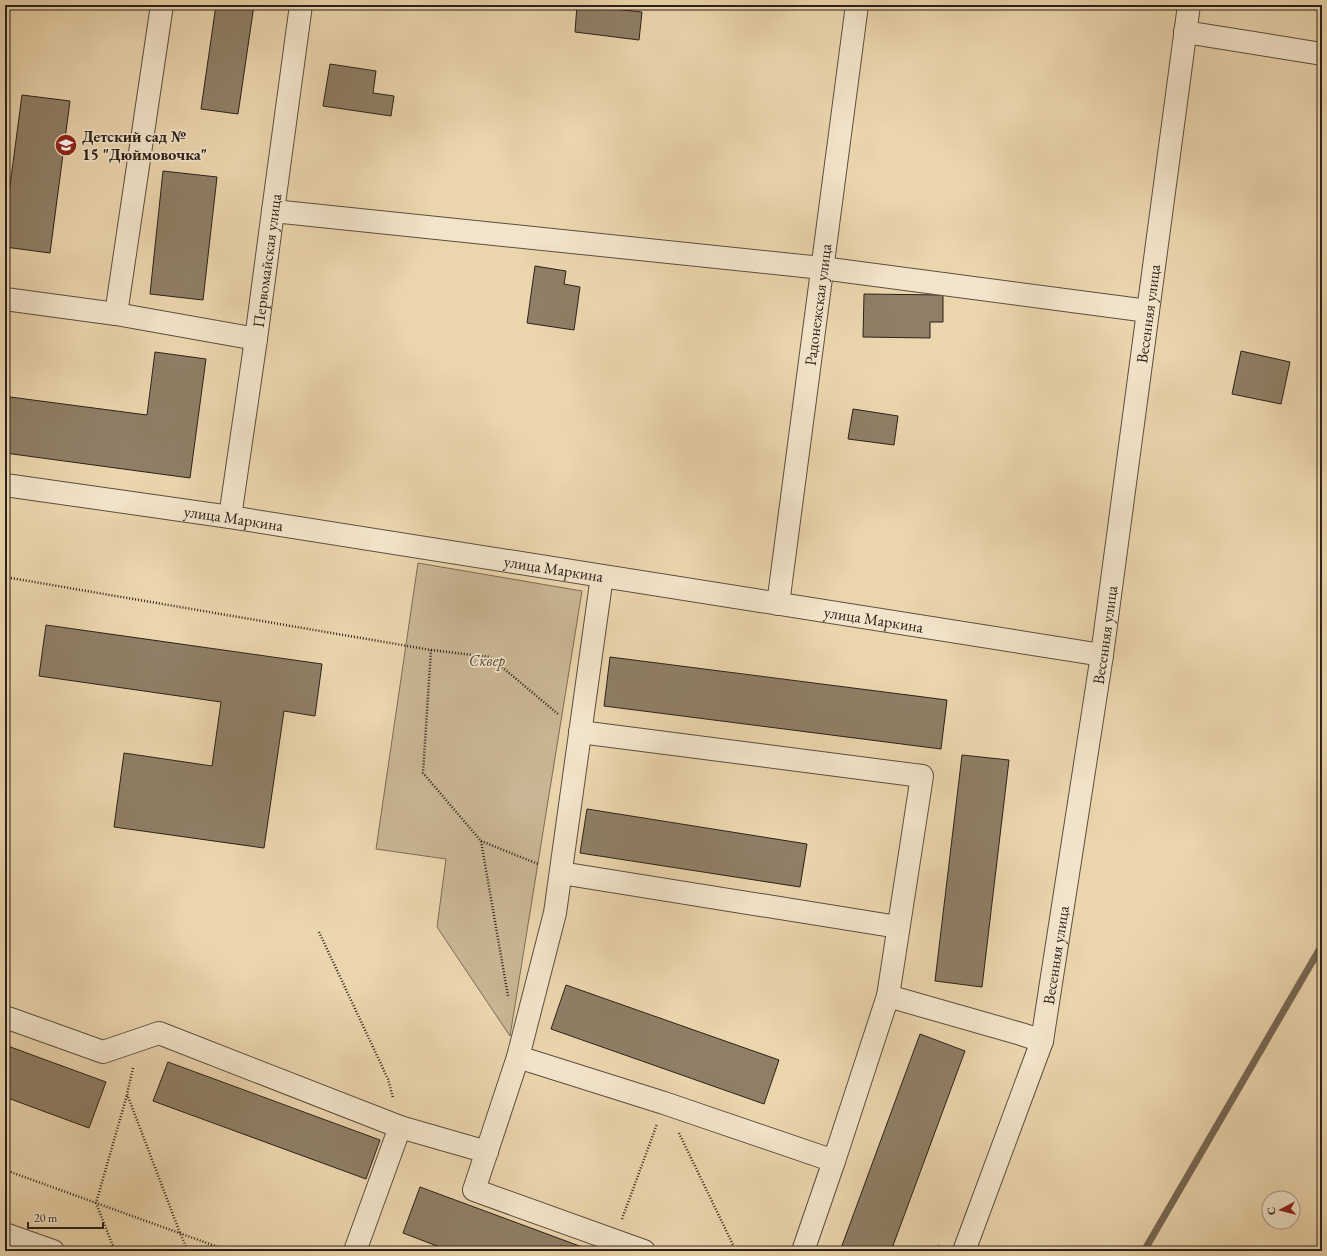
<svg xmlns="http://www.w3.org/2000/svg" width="1327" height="1256" viewBox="0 0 1327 1256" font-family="'EB Garamond',serif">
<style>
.green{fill:#cab694;stroke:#7a6c57}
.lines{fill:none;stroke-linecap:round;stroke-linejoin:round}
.stream{stroke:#776854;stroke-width:7}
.building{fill:#8f7f66;stroke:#2b211a}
.minor-casing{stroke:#5b4e3f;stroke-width:24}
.path{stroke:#2b211a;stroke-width:2.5;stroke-dasharray:1 2;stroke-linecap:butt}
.minor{stroke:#f2e4ca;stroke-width:22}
.labels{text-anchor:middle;stroke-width:3.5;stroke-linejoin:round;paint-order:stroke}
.poi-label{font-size:16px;font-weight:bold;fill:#2b211a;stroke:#f2e4ca;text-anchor:start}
.street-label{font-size:16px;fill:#2b211a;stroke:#f2e4ca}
.park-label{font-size:16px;font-style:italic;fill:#534638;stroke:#f2e4ca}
</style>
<rect width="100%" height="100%" fill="#ebd5ad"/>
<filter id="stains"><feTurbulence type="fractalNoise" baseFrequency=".005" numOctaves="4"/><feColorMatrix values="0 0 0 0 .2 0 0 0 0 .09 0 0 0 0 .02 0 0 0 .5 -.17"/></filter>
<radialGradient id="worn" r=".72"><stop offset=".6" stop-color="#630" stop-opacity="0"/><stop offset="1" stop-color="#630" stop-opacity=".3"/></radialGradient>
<!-- green -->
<polygon class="green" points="418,563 582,591 510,1036 437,927 446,859 376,849"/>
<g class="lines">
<!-- stream -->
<polyline class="stream" points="1144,1251 1322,945"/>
</g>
<!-- building -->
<g class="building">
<polygon points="216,5 254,5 238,114 201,109"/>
<polygon points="577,5 642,12 639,40 575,32"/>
<polygon points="330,64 376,71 373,93 394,96 391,116 323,106"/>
<polygon points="22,95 70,101 50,253 5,247 5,223"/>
<polygon points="163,171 217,177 203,300 150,294"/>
<polygon points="535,266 566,271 564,284 580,287 574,330 527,323"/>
<polygon points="864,294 943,295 943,322 930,322 930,338 863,337"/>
<polygon points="1241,351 1290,362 1281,404 1232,394"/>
<polygon points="155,352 206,359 190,478 5,453 5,437 10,397 147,415"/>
<polygon points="853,409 898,416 894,445 848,439"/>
<polygon points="46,625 322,664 315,716 284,711 264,848 114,827 124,753 212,766 221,702 39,676"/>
<polygon points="610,657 947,700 941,749 604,706"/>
<polygon points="962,755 1009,760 982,987 935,981"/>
<polygon points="587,809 807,844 800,887 580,853"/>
<polygon points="566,985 779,1060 764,1104 551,1029"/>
<polygon points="920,1034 965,1051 891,1251 840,1251"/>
<polygon points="5,1045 106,1082 89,1128 5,1097"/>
<polygon points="168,1062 380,1140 366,1179 153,1101"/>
<polygon points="420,1187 593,1251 450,1251 403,1233"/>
</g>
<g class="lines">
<!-- minor casing -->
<g class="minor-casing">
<g id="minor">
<polyline points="1185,32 1322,54"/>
<polyline points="273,211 822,268 1148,311"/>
<polyline points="5,299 116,314 256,339"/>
<polyline points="116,314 162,5"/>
<path id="s1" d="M 5,485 L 230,517 L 1102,655"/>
<path id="s2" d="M 230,517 L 256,339 L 273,211 L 301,5"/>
<polyline points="602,576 555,913 518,1057 474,1190 644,1251"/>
<path id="s3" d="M 778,604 L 857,5"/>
<polyline points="580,732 922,776 888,996"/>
<polyline points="561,873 898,927"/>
<polyline points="5,1017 103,1052 159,1033 400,1127 487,1152"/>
<polyline points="518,1057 664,1103 834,1161 888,996 1021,1034 1042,1041"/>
<polyline points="5,1234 53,1251"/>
<polyline points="355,1251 400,1127"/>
<polyline points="803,1251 834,1161"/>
<path id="s4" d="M 964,1251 L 1042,1041 L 1102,655 L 1189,5"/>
</g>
</g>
<!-- path -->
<g class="path">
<polyline points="5,577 431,650 423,773 481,841 508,996"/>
<polyline points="431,650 490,657 558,714"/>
<polyline points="481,841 538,864"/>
<polyline points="319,932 388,1079 393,1098"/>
<polyline points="133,1068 127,1094 180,1233 188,1251"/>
<polyline points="679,1133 736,1251"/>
<polyline points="5,1170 229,1251"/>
<polyline points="622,1219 657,1124"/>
<polyline points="115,1251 96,1203 127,1095"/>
<polyline points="937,1251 939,1245"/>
</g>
<!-- minor -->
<use href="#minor" class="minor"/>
</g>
<!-- icons -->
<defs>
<g id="school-disc" transform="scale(1.15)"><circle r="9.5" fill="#8f2418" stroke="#f2e4ca"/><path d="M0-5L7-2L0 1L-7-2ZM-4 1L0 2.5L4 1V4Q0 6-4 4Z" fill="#fff"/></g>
</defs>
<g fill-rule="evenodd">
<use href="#school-disc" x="66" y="145"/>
</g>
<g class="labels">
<!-- poi labels -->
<g class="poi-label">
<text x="82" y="142">Детский сад №<tspan x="82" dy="18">15 "Дюймовочка"</tspan></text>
</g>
<!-- street labels -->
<g class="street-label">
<text dy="6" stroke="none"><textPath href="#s2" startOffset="259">Первомайская улица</textPath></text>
<text dy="6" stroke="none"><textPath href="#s3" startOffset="302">Радонежская улица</textPath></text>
<text dy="6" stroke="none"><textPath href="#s4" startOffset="959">Весенняя улица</textPath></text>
<text dy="6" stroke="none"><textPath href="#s1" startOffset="231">улица Маркина</textPath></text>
<text dy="6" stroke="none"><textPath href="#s1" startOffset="555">улица Маркина</textPath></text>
<text dy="6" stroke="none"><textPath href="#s1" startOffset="879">улица Маркина</textPath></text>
<text dy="6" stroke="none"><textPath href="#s4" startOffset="635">Весенняя улица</textPath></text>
<text dy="6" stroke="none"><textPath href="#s4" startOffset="311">Весенняя улица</textPath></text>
</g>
<!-- park labels -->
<g class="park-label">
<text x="487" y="666">Сквер</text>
</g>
</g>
<!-- margin -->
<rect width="1327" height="1256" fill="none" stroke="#ebd5ad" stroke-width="20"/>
<rect x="6" y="6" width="1315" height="1244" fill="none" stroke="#2b211a" stroke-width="2"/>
<rect x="10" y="10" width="1307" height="1236" fill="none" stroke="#2b211a"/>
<!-- north arrow -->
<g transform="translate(1281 1210) rotate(263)"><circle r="19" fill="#f2e4ca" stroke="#a29684"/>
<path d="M0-3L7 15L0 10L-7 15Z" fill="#8f2418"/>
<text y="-6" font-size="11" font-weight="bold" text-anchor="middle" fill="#2b211a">С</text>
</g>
<!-- scale -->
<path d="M28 1222v6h75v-6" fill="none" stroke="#2b211a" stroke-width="2"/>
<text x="34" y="1222" font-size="12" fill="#2b211a" stroke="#f2e4ca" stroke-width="3" paint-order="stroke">20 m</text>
<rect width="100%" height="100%" filter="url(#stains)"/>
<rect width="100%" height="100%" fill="url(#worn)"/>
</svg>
